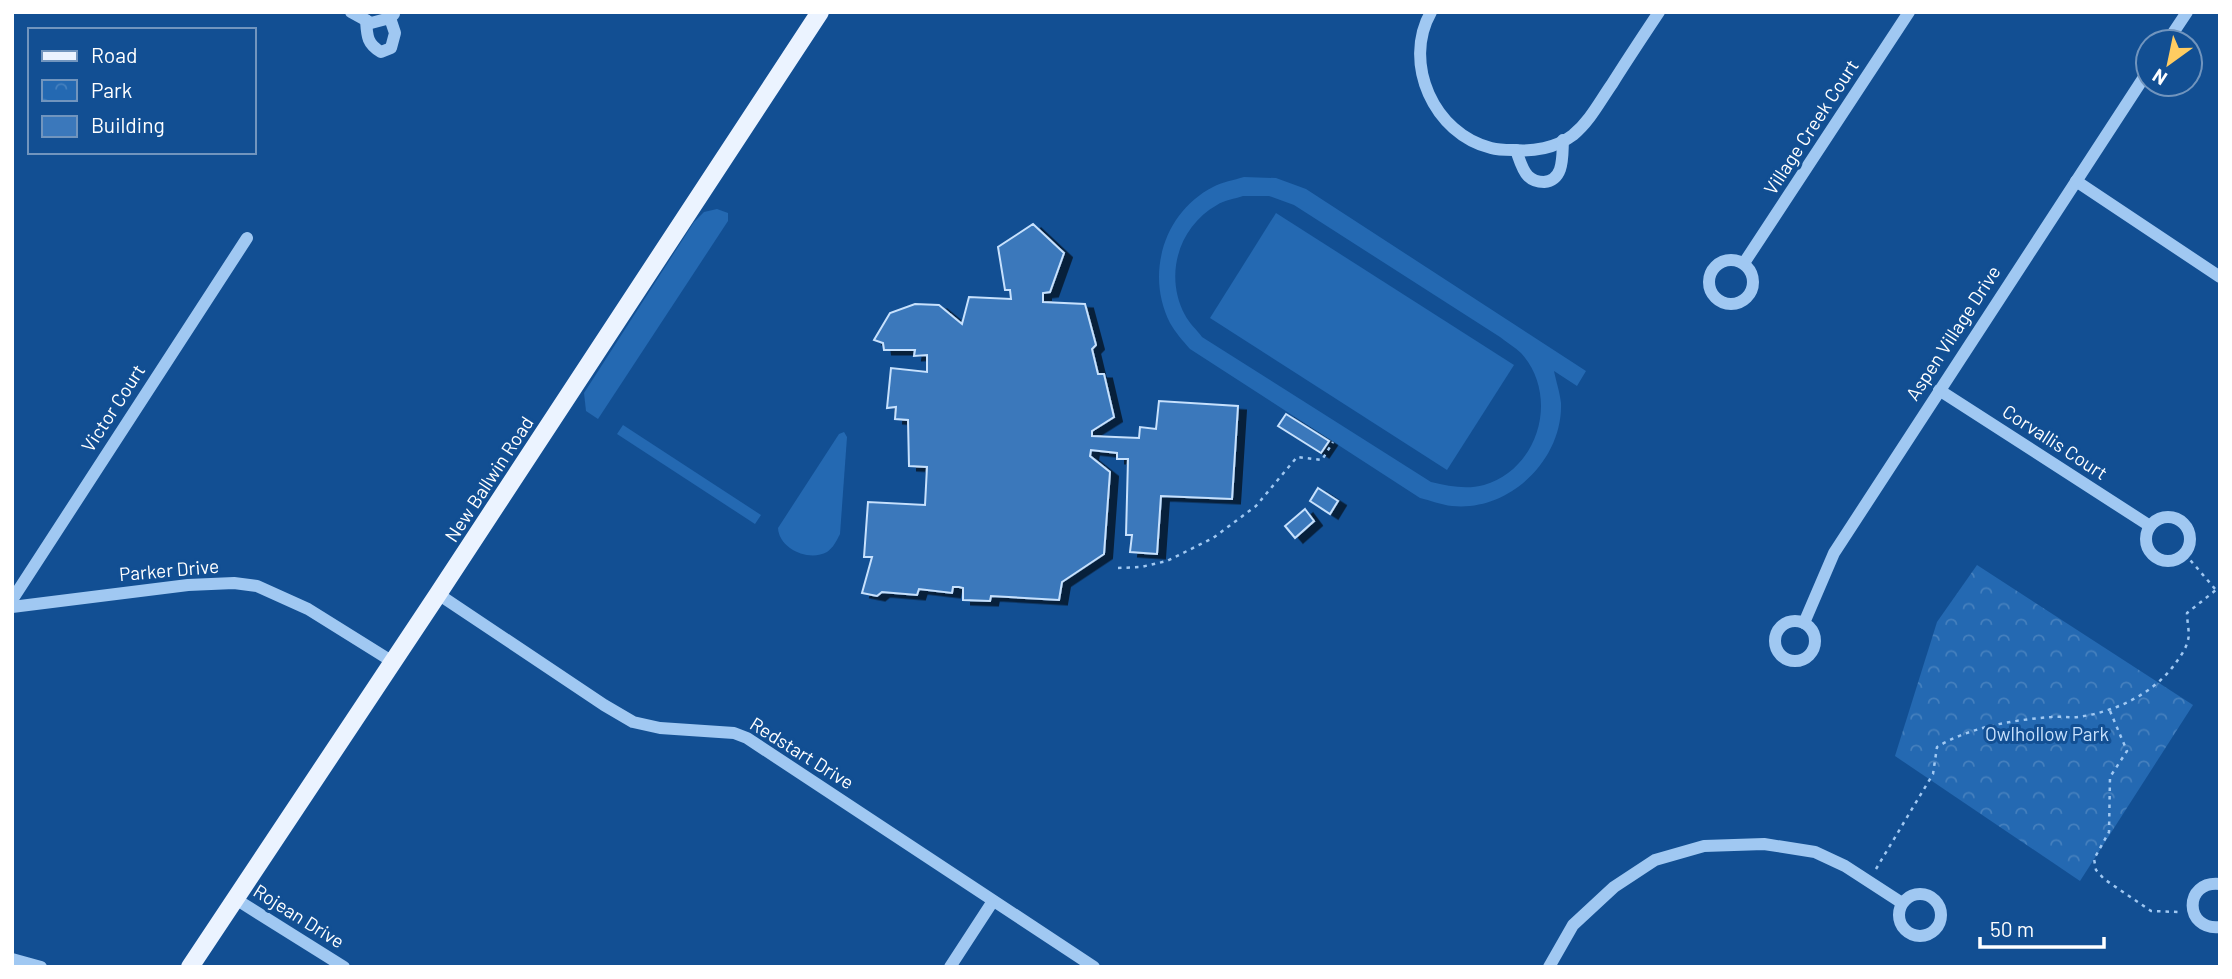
<svg xmlns="http://www.w3.org/2000/svg" width="2232" height="979" viewBox="0 0 2232 979" font-family="Barlow,sans-serif">
<style>
.green{fill:#2469b2;fill-rule:evenodd}
.park{fill:url(#park-crowns)}
.building{fill:#3b78bb;stroke:#c7e1fd;stroke-width:2;filter:url(#shadow)}
.lines{fill:none;stroke-linecap:round;stroke-linejoin:round}
.path{stroke:#a0c8f2;stroke-width:2.5;stroke-dasharray:3.5 5;stroke-linecap:butt}
.minor{stroke:#a0c8f2;stroke-width:12}
.major{stroke:#ebf3ff;stroke-width:18}
.labels{text-anchor:middle;stroke-width:6;stroke-linejoin:round;paint-order:stroke}
.street-label{font-size:19px;fill:#fff;stroke:#124f93}
.park-label{font-size:19px;fill:#c7e1fd;stroke:#124f93}
</style>
<defs>
<pattern id="park-crowns" width="20" height="18" patternUnits="userSpaceOnUse" patternTransform="scale(1.75)"><rect width="20" height="18" fill="#2469b2"/><path d="M2 6a3 3 0 1 1 6 0M12 15a3 3 0 1 1 6 0" fill="none" stroke="#4580be"/></pattern>
<filter id="shadow"><feDropShadow dx="8" dy="4.5" stdDeviation="0" flood-color="#0009"/></filter>
</defs>
<rect width="100%" height="100%" fill="#124f93"/>
<!-- green -->
<g class="green">
<path d="M 1244,177 L 1276,178 L 1306,189 L 1586,371 L 1577,386 L 1554,371 C 1556,381 1560,393 1561,403 C 1563,460 1509,512 1452,506 C 1441,505 1430,500 1420,498 L 1190,349 C 1183,341 1175,332 1170,323 C 1145,274 1164,212 1213,187 C 1222,182 1234,180 1244,177 ZM 1243,196 L 1269,196 L 1294,205 L 1500,337 C 1506,342 1515,347 1521,353 C 1560,396 1539,469 1484,485 C 1466,490 1449,486 1431,482 L 1202,337 C 1197,330 1189,323 1185,315 C 1164,276 1178,227 1217,205 C 1224,200 1235,199 1243,196 Z"/>
<polygon points="717,209 728,213 728,221 598,419 586,411 584,393 694,222 704,212"/>
<polygon points="1276,213 1514,365 1447,470 1210,318"/>
<polygon points="623,425 761,515 755,524 617,434"/>
<path d="M 844,432 L 847,437 L 840,534 C 837,540 833,548 827,552 C 809,562 779,549 778,528 L 839,434 Z"/>
</g>
<!-- park -->
<polygon class="park" points="1977,565 2193,705 2080,881 1895,756 1937,622"/>
<!-- building -->
<g class="building">
<polygon points="1033,224 1064,253 1050,292 1043,293 1043,302 1085,304 1096,345 1092,349 1098,374 1104,374 1114,417 1092,431 1092,436 1139,438 1140,427 1156,429 1159,401 1238,406 1232,499 1161,496 1157,554 1130,552 1132,535 1126,535 1128,459 1117,459 1117,453 1091,450 1090,456 1110,472 1104,554 1062,582 1059,600 991,596 990,601 963,600 963,588 959,587 953,587 952,593 919,589 917,595 882,592 877,596 862,593 872,557 864,557 868,502 925,505 927,467 909,466 908,420 895,419 896,407 887,408 891,368 927,372 927,355 914,356 915,350 884,350 883,343 874,340 890,313 915,304 939,305 962,324 969,297 1011,299 1010,290 1005,290 998,247"/>
<polygon points="1286,414 1329,441 1321,453 1278,426"/>
<polygon points="1318,488 1338,501 1330,514 1310,501"/>
<polygon points="1305,509 1314,521 1295,538 1285,526"/>
</g>
<g class="lines">
<!-- path -->
<g class="path">
<polyline points="2185,554 2216,590"/>
<polyline points="1118,568 1141,567 1167,561 1213,538 1256,506 1297,457 1322,460 1333,442"/>
<polyline points="2110,711 2127,751 2110,777 2109,832 2094,859 2096,870 2104,879 2151,911 2179,912"/>
<path d="M 1876,869 L 1933,774 L 1937,747 C 1970,727 2013,720 2051,717 C 2060,716 2069,718 2078,717 C 2115,712 2153,694 2175,664 C 2180,657 2186,649 2188,640 C 2190,633 2187,622 2187,613 L 2216,590 L 2220,590"/>
</g>
<!-- minor -->
<g class="minor">
<polyline points="351,12 371,23 390,18 394,14"/>
<path d="M 1431,12 C 1402,63 1434,134 1491,148 C 1498,150 1506,150 1513,150 C 1533,152 1556,148 1573,135 C 1590,121 1600,101 1612,84 C 1627,60 1643,36 1659,12"/>
<path d="M 366,20 C 367,36 367,44 381,52 L 391,48 L 395,33 L 390,18"/>
<polyline points="2167,42 2187,12"/>
<path d="M 1516,150 C 1519,158 1522,170 1528,176 C 1532,180 1538,182 1544,182 C 1565,180 1562,155 1563,140"/>
<polyline points="2076,181 2220,277"/>
<circle cx="1731" cy="282" r="22"/>
<polyline points="1744,263 1909,12"/>
<polyline points="1939,390 2150,526"/>
<circle cx="2168" cy="539" r="22"/>
<polyline points="438,594 604,705 633,722 660,728 734,733 747,738 1094,967"/>
<polyline points="12,600 247,238"/>
<polyline points="12,607 188,585 234,583 257,586 308,609 393,662"/>
<circle cx="1795" cy="641" r="20"/>
<polyline points="1804,623 1834,553 2148,71"/>
<path d="M 2220,884 C 2183,880 2184,931 2220,927"/>
<circle cx="1920" cy="915" r="21"/>
<polyline points="234,898 344,967"/>
<polyline points="12,959 41,967"/>
<polyline points="950,967 993,901"/>
<polyline points="1549,967 1573,925 1614,887 1655,860 1704,846 1764,844 1815,852 1845,866 1902,903"/>
</g>
<!-- major -->
<polyline class="major" points="190,967 438,594 820,12"/>
</g>
<g class="labels">
<!-- street labels -->
<g class="street-label">
<text transform="translate(1811 127) rotate(-57)" y="7">Village Creek Court</text>
<text transform="translate(1953 333) rotate(-57)" y="7">Aspen Village Drive</text>
<text transform="translate(113 408) rotate(-57)" y="7">Victor Court</text>
<text transform="translate(2055 442) rotate(33)" y="7">Corvallis Court</text>
<text transform="translate(489 479) rotate(-57)" y="7">New Ballwin Road</text>
<text transform="translate(169 570) rotate(-5)" y="7">Parker Drive</text>
<text transform="translate(802 753) rotate(32)" y="7">Redstart Drive</text>
<text transform="translate(299 916) rotate(32)" y="7">Rojean Drive</text>
</g>
<!-- park labels -->
<g class="park-label">
<text x="2047" y="741">Owlhollow Park</text>
</g>
</g>
<!-- border -->
<rect width="2232" height="979" fill="none" stroke="#ffffff" stroke-width="28"/>
<!-- legend -->
<rect x="28" y="28" width="228" height="126" fill="#124f93" stroke="#7195be" stroke-width="2"/>
<rect x="42" y="51" width="35" height="10" fill="#ebf3ff" stroke="#7195be" stroke-width="2"/>
<text x="91" y="63" font-size="21" fill="#ffffff">Road</text>
<rect x="42" y="80" width="35" height="21" fill="url(#park-crowns)" stroke="#7195be" stroke-width="2"/>
<text x="91" y="98" font-size="21" fill="#ffffff">Park</text>
<rect x="42" y="116" width="35" height="21" fill="#3b78bb" stroke="#7195be" stroke-width="2"/>
<text x="91" y="133" font-size="21" fill="#ffffff">Building</text>
<!-- north arrow -->
<g transform="translate(2169 63) rotate(213)"><circle r="33" fill="#124f93" stroke="#7195be" stroke-width="2"/>
<path d="M0-5L12 26L0 18L-12 26Z" fill="#ffcc61"/>
<text y="-10" font-size="19" font-weight="bold" text-anchor="middle" fill="#ffffff">N</text>
</g>
<!-- scale -->
<path d="M1980 937v10h124v-10" fill="none" stroke="#ffffff" stroke-width="3.5"/>
<text x="1990" y="937" font-size="21" fill="#ffffff" stroke="#124f93" stroke-width="5" paint-order="stroke">50 m</text>
</svg>
